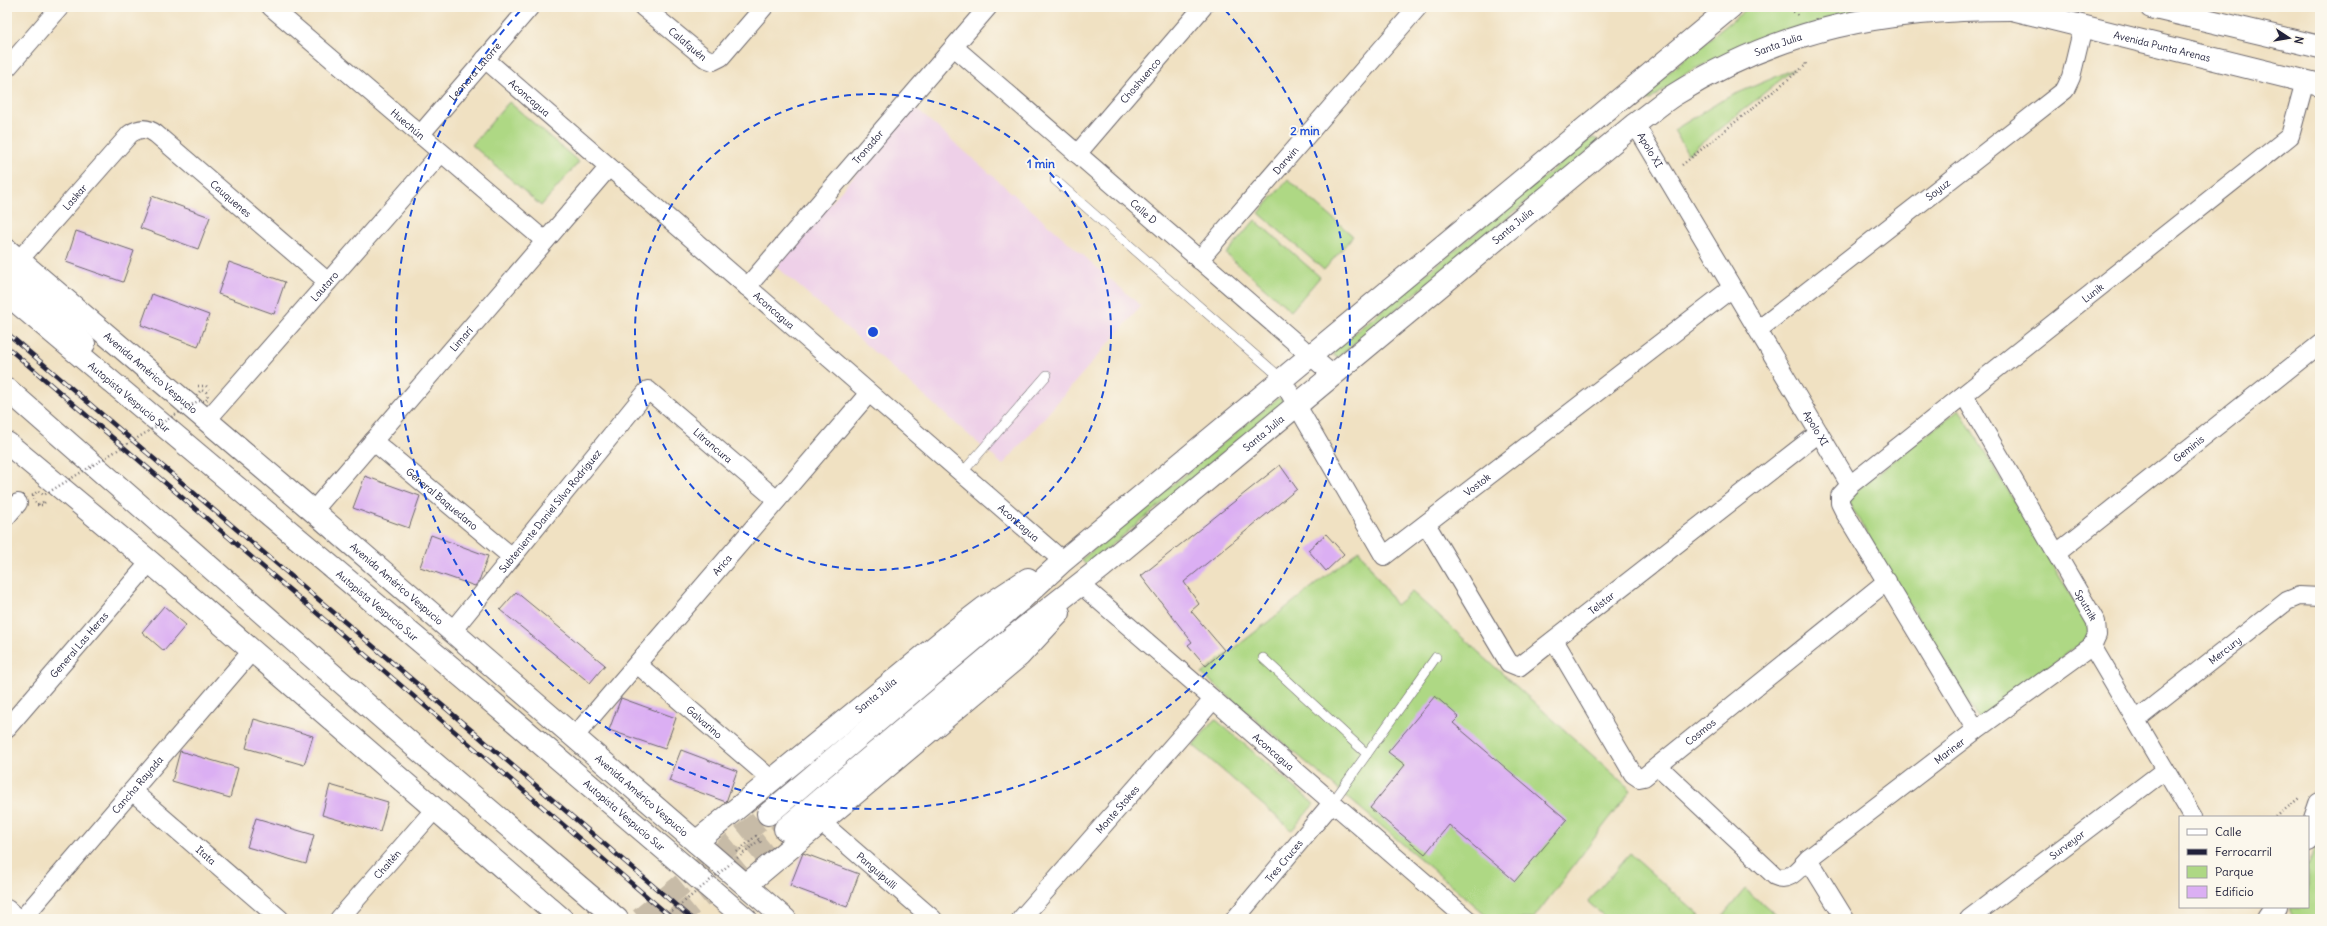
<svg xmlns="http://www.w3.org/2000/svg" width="2327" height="926" viewBox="0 0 2327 926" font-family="Delius,sans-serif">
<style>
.built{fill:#eed0e8}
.green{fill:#aed884;stroke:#687d60}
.building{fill:#dbaff3}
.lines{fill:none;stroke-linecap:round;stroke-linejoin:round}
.secondary-tunnel{stroke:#c7bba7;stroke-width:22;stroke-dasharray:22 11;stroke-linecap:butt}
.lane-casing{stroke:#6a656a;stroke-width:10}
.street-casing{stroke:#6a656a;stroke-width:20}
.secondary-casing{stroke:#6a656a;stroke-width:24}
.highway-casing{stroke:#6a656a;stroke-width:24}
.path{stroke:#6a656a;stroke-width:2.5;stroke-dasharray:1 3;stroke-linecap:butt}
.lane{stroke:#fff;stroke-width:9}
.street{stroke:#fff;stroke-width:18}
.secondary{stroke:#fff;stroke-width:22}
.highway{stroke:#fff;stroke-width:22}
.rail-casing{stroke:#22223b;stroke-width:4.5}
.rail{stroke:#fbf7ec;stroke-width:3;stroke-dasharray:9;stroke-linecap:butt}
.path-bridge{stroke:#6a656a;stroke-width:2.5;stroke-dasharray:1 3;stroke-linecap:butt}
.ring{fill:none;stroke:#1d4ed8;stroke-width:2;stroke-dasharray:7 5}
.labels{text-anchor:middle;stroke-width:4;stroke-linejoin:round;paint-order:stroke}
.street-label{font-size:10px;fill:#22223b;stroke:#fbf7ec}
.centre{fill:#1d4ed8;stroke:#fbf7ec;stroke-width:2}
.ring-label{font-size:12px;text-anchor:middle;font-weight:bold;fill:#1d4ed8;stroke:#fbf7ec;stroke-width:4;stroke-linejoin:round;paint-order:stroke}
</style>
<rect width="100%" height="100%" fill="#fbf7ec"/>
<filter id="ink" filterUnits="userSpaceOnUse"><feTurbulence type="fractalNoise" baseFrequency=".025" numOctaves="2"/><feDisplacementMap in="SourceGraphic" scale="8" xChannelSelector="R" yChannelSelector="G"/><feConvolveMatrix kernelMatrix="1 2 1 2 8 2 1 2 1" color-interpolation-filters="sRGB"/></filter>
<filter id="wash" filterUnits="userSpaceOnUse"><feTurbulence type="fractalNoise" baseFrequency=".012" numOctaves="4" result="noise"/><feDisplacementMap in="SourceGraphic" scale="16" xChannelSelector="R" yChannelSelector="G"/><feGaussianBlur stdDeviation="0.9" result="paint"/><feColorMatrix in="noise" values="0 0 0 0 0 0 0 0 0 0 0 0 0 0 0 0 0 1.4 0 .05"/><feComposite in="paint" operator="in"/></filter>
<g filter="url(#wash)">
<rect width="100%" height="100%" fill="#f0e1c2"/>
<!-- built -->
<polygon class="built" points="914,107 1141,306 1003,465 776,266"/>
<!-- green -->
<g class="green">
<polygon points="1749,7 1898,7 1745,46 1690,71 1650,100 1644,98 1647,90"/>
<polygon points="1794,69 1688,154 1674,130 1724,99"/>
<polygon points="509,102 579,162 541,206 472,145"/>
<polygon points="1594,138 1598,140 1598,143 1338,357 1334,356 1335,349 1590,139"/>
<polygon points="1288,179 1353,236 1324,270 1259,213"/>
<polygon points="1255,220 1320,277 1291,311 1226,254"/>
<polygon points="1278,398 1282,399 1283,403 1090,563 1087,565 1083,562 1082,559"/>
<polygon points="1959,409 2094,634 1978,719 1847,500 1848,497"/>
<polygon points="1359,550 1396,605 1412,592 1631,790 1533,919 1491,919 1202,674"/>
<polygon points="1215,719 1314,804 1292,830 1193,745"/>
<polygon points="2320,838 2320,919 2294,919 2289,907 2308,907 2308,866"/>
<polygon points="1630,854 1700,916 1697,919 1607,919 1588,902"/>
<polygon points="1745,889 1780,919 1720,919"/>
</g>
<g id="blocks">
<!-- building -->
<g class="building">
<polygon points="152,196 210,217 198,249 140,228"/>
<polygon points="76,231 134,251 123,282 66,262"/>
<polygon points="229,262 285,282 274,314 218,294"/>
<polygon points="152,294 209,315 198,347 141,325"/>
<polygon points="1280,465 1297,489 1184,582 1199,604 1191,611 1224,650 1206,666 1188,645 1192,642 1141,576"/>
<polygon points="365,476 420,496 409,528 353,508"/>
<polygon points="1326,534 1344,554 1326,571 1308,550"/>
<polygon points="431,535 488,556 479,581 475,586 420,567"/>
<polygon points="516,592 605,665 590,683 500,610"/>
<polygon points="164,606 186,625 164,651 142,632"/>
<polygon points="1435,696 1459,717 1453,723 1567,820 1515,881 1449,825 1425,854 1370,808 1405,765 1388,752"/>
<polygon points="621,698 676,718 665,749 609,730"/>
<polygon points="254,719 313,736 304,765 246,748"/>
<polygon points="681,750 737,771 726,802 669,781"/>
<polygon points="180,751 238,768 230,798 172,781"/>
<polygon points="330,785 388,802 380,832 322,815"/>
<polygon points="256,818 314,835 306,864 247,847"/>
<polygon points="803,853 859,874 847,907 790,886"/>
</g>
</g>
</g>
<g filter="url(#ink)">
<use href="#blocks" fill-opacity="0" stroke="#6a656a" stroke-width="1"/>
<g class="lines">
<!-- secondary-tunnel -->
<g class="secondary-tunnel">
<polyline points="640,919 768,814"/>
<polyline points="675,919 785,829"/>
</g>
<!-- lane casing -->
<g class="lane-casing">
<g id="lane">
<polyline points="1055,180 1281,378"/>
<polyline points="962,473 1047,375"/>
<polyline points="1263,658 1367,754"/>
<polyline points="1332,803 1436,657"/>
</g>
</g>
<!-- street casing -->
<g class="street-casing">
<g id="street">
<path id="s1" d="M 271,7 L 545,241"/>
<path id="s2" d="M 643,7 L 705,58 L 713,61 L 721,57 L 764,7"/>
<path id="s3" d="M 954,47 L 1334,376"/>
<path id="s4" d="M 485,59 L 1063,561"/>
<polyline points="7,68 60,7"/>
<path id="s5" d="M 1635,124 L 1850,485"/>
<path id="s6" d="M 420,135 L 530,7"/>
<path id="s7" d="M 1077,154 L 1203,7"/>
<path id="s8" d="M 19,260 L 130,134 C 139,128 147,127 156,134 L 328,282"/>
<path id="s9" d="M 1199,260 L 1418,7"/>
<path id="s10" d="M 747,287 L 988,7"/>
<path id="s11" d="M 1758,330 L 2065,90 L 2071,77 L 2083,27"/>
<path id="s12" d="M 1281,378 L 1384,556 L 1732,288"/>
<path id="s13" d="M 1964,395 L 2096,622 L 2097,635 L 2092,646"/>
<path id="s14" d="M 207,420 L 441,153"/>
<path id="s15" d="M 373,441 L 512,557"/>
<path id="s16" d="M 313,511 L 609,167"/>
<polyline points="7,516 18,503"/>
<path id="s17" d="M 1426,524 L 1509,663 L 1519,667 L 1819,433"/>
<path id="s18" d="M 2057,553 L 2320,344"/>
<path id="s19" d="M 1080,584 L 1467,919"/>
<path id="s20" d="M 452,631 L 648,390 L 777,500"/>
<path id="s21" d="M 1554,640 L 1633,774 L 1639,778 L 1644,777 L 1887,581"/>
<polyline points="2092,646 2193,817"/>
<path id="s22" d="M 637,664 L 772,780"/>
<path id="s23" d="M 2136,720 L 2287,601 L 2299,596 L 2320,597"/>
<path id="s24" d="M 7,728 L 150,562"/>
<path id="s25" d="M 1976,730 L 1845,513 L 1840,503 L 1840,496 L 1850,485 L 2290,136 L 2305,81"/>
<path id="s26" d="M 574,737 L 869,393"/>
<path id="s27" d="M 1658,766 L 1775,876 C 1789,883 1798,869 1808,859 L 1976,730 L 2092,646"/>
<path id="s28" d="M 132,791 L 280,919"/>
<path id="s29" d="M 821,822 L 933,919"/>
<polyline points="1808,859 1845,919"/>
<polyline points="7,909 18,919"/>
<path id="s30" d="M 22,919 L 252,651"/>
<path id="s31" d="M 339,919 L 435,809"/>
<path id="s32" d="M 1021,919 L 1213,700"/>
<path id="s33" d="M 1235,919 L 1332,803"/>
<path id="s34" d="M 1969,919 L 2165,770"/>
</g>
</g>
<!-- secondary casing -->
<g class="secondary-casing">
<g id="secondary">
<path id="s35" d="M 2004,7 L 2320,85"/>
<polyline points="2151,7 2320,47"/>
<path id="s36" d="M 7,250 L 313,511 L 785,919"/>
<polyline points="7,443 150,562 562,919"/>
<polyline points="768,814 1023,598 1063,561 1731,7"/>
<path id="s37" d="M 785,829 L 1014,636 L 1102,567 L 1635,124 C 1648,115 1660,104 1674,95 C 1783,27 1885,9 2011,9"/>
<polyline points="2308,839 2320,804"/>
<path id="s38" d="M 696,842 L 958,628 L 984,608 L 1028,579"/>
<polyline points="746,885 1019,656 1059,613"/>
<polyline points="2268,919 2276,907"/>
</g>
</g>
<!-- highway casing -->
<g class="highway-casing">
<g id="highway">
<polyline points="7,270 84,344"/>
<path id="s39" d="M 7,294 L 478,690 L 746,919"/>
<polyline points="7,389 414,746 617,919"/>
</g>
</g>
<!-- path -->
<g class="path">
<polyline points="1787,7 1798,15"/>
<polyline points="1682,165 1806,65 1805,62"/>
<polyline points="198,386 206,386 209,389"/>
<polyline points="37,505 42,505 46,501"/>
<polyline points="2276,817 2299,798"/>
<polyline points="752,846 760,840"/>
<polyline points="737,852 756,836 762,844"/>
</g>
<!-- lane -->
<use href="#lane" class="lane"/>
<!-- street -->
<use href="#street" class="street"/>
<!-- secondary -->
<use href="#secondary" class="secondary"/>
<!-- highway -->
<use href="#highway" class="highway"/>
<!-- rail casing -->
<g class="rail-casing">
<g id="rail">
<polyline points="7,333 692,919"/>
<polyline points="7,347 673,919"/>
</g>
</g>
<!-- rail -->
<use href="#rail" class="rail"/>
<!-- path-bridge -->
<g class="path-bridge">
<polyline points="43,502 39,504 34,502 33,495 38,491 44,495 198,401 206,401 208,397 206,392 201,390 196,396"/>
<polyline points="663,919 752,846"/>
</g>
</g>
</g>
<!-- distance rings -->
<g class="ring">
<circle cx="873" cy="332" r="238"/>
<path d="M1225 10A477 477 0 1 1 521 10"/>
</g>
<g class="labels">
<!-- street labels -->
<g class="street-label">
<text dy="4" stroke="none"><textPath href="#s2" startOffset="58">Calafquén</textPath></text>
<text dy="4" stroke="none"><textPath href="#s37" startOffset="1269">Santa Julia</textPath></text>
<text dy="4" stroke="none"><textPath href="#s35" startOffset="163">Avenida Punta Arenas</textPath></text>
<text dy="4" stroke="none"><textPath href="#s6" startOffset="84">Leonora Latorre</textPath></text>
<text dy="4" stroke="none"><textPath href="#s7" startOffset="97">Choshuenco</textPath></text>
<text dy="4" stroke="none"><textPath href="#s4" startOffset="59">Aconcagua</textPath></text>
<text dy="4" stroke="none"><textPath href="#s1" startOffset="180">Huechún</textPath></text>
<text dy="4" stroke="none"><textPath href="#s10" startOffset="185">Tronador</textPath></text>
<text dy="4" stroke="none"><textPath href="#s5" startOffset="30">Apolo XI</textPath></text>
<text dy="4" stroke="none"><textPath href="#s9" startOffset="132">Darwin</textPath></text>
<text dy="4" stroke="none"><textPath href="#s11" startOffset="228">Soyuz</textPath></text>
<text dy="4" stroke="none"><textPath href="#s8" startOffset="84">Laskar</textPath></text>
<text dy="4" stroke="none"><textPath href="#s8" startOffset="295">Cauquenes</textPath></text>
<text dy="4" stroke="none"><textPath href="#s3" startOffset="251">Calle D</textPath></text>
<text dy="4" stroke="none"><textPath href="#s37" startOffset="945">Santa Julia</textPath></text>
<text dy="4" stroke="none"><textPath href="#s14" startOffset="178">Lautaro</textPath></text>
<text dy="4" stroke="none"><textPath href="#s25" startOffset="596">Lunik</textPath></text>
<text dy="4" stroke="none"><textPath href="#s4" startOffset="383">Aconcagua</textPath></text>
<text dy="4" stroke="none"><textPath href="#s16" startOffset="227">Limarí</textPath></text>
<text dy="4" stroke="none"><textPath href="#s36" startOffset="189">Avenida Américo Vespucio</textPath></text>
<text dy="4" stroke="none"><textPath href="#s39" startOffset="160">Autopista Vespucio Sur</textPath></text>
<text dy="4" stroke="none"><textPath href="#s5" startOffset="354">Apolo XI</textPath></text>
<text dy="4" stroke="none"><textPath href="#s37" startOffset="621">Santa Julia</textPath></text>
<text dy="4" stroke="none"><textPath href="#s20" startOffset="396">Litrancura</textPath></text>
<text dy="4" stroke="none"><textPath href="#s18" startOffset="168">Geminis</textPath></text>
<text dy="4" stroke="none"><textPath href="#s12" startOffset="323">Vostok</textPath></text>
<text dy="4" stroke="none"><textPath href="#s15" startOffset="90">General Baquedano</textPath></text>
<text dy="4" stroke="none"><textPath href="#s20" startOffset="155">Subteniente Daniel Silva Rodríguez</textPath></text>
<text dy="4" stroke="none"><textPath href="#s4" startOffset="707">Aconcagua</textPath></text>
<text dy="4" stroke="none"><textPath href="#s26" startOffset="227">Arica</textPath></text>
<text dy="4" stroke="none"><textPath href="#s36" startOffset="513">Avenida Américo Vespucio</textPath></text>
<text dy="4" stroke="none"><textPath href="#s17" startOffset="277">Telstar</textPath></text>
<text dy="4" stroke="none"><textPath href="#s13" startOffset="243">Sputnik</textPath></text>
<text dy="4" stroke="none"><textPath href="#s39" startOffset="484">Autopista Vespucio Sur</textPath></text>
<text dy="4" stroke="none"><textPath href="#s24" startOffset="110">General Las Heras</textPath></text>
<text dy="4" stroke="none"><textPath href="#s23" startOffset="113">Mercury</textPath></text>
<text dy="4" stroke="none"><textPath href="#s38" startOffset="232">Santa Julia</textPath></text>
<text dy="4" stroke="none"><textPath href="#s22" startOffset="89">Galvarino</textPath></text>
<text dy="4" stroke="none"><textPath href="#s21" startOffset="240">Cosmos</textPath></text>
<text dy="4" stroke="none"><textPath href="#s27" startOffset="379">Mariner</textPath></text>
<text dy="4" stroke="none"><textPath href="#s19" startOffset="256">Aconcagua</textPath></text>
<text dy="4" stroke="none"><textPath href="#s30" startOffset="177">Cancha Rayada</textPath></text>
<text dy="4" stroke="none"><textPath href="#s36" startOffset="837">Avenida Américo Vespucio</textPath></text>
<text dy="4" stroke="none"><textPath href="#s32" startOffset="146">Monte Stokes</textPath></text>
<text dy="4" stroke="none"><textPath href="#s39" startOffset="808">Autopista Vespucio Sur</textPath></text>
<text dy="4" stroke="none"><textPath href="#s34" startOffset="123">Surveyor</textPath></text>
<text dy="4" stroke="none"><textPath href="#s28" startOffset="98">Itata</textPath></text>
<text dy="4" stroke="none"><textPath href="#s33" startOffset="76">Tres Cruces</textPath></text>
<text dy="4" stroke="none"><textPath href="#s31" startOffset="73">Chaitén</textPath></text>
<text dy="4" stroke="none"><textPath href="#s29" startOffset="74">Panguipulli</textPath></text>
</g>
</g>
<circle cx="873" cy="332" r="6" class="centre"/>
<g class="ring-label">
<text x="1305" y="135">2 min</text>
<text x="1041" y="168">1 min</text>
</g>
<!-- margin -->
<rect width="2327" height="926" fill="none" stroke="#fbf7ec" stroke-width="24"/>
<!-- legend -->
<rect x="2179" y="816" width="130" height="92" fill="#fbf7ec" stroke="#a4a2a5"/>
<rect x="2187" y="829" width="20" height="6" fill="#ffffff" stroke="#a4a2a5"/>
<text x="2215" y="836" font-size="12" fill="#22223b">Calle</text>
<rect x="2187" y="849" width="20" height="6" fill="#22223b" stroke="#a4a2a5"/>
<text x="2215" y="856" font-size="12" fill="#22223b">Ferrocarril</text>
<rect x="2187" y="866" width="20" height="12" fill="#aed884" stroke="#a4a2a5"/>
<text x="2215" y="876" font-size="12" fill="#22223b">Parque</text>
<rect x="2187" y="886" width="20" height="12" fill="#dbaff3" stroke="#a4a2a5"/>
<text x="2215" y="896" font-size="12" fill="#22223b">Edificio</text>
<!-- north arrow -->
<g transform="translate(2289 38) rotate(102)" stroke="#fbf7ec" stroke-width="3" paint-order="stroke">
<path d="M0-3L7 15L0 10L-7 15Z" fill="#22223b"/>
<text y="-6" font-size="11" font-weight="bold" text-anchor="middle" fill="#22223b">N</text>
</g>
</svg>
